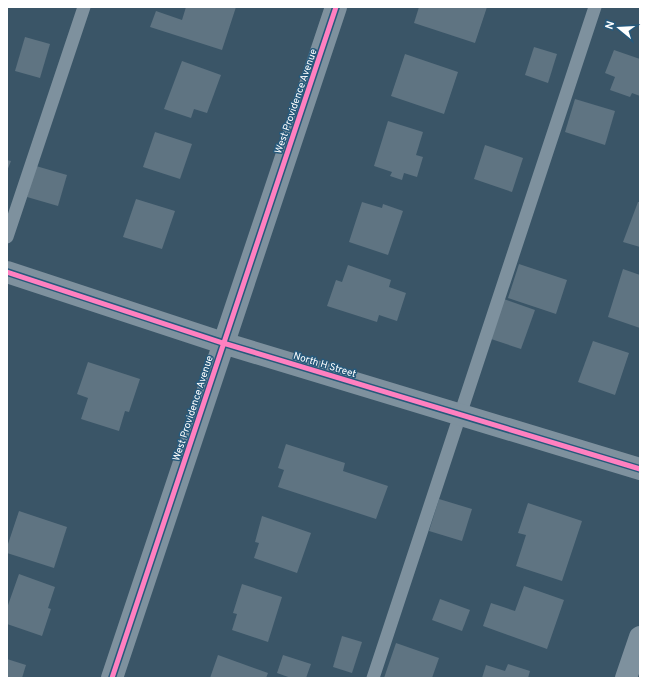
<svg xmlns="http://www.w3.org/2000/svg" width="647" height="685" viewBox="0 0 647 685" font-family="Overpass,sans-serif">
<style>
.building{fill:#5f7482}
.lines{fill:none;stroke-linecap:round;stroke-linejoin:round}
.lane{stroke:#7e919e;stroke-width:13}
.street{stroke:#7e919e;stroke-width:22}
.cycleway-casing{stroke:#26597b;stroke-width:8}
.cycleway{stroke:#ff80c0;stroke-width:5}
.labels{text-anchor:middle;stroke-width:3;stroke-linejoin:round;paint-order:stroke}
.street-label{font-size:10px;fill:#fff;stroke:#26597b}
</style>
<rect width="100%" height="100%" fill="#3a5567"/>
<!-- building -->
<g class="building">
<polygon points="186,7 236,7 222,50 150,27 156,11 182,20"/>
<polygon points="419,7 487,7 475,43 414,23"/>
<polygon points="25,37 50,44 40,78 15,71"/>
<polygon points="534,47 557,54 548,83 525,75"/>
<polygon points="614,50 640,59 640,96 632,93 630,97 610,90 615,77 605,73"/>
<polygon points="405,54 458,72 444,114 391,96"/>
<polygon points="182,61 221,75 207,113 194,109 191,118 164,109"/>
<polygon points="575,99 615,111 605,145 565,132"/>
<polygon points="388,121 423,132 416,155 423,157 417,177 404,173 402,180 390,176 392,172 374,166"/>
<polygon points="155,132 192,144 180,179 143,167"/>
<polygon points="485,145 523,158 512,192 474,179"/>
<polygon points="7,160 11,161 7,171"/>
<polygon points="36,166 67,175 58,206 27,197"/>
<polygon points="136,199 175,211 162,249 123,237"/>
<polygon points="362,202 382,208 383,204 403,211 388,255 349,242"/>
<polygon points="638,202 640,202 640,247 623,242"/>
<polygon points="519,264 567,280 556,314 508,298"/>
<polygon points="348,265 391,280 389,287 406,293 397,321 379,315 377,322 327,306 336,280 342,282"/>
<polygon points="623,269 640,275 640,328 608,317"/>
<polygon points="504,299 535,310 521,349 491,339"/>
<polygon points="593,341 629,353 615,395 578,382"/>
<polygon points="88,362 140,379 129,412 125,411 119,431 81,419 88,398 77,394"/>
<polygon points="286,444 345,463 343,471 388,486 376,519 278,487 284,470 278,468"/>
<polygon points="439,499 472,509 462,541 429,531"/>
<polygon points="528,503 582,521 562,581 516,566 526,535 518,533"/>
<polygon points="19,511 67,527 54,568 7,553 7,547"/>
<polygon points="262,516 311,533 297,573 254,558 259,543 255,542"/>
<polygon points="19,574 55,587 48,608 51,609 42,636 7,624 7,608"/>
<polygon points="242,584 282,597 268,642 232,630 237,614 233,613"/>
<polygon points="524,586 564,600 547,649 483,626 491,603 515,611"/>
<polygon points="440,599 470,610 462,631 432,620"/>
<polygon points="342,636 362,642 352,673 333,667"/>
<polygon points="396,643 439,658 432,678 384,678"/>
<polygon points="218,655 268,673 266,678 210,678"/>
<polygon points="283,655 311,664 306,678 291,678 277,673"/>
<polygon points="7,659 26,665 22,678 7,678"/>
<polygon points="508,664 530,671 528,678 482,678 486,665 505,671"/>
</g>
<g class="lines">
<!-- lane -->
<g class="lane">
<polyline points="7,237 84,7"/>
<polyline points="373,678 595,7"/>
</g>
<!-- street -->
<g class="street">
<polyline points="7,272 223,343 640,469"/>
<polyline points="112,678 336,7"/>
<polyline points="626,678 640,637"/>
</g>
<!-- cycleway casing -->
<g class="cycleway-casing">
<g id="cycleway">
<polyline points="7,272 223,343 640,469"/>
<polyline points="112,678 336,7"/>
</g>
</g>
<!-- cycleway -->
<use href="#cycleway" class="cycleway"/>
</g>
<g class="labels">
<!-- street labels -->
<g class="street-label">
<text transform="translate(295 101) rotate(-71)" y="4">West Providence Avenue</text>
<text transform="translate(325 364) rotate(17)" y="4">North H Street</text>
<text transform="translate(192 408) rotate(-72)" y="4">West Providence Avenue</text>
</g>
</g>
<!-- border -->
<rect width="647" height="685" fill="none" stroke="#ffffff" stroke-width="16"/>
<!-- north arrow -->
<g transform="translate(619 28) rotate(288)" stroke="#26597b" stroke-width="3" paint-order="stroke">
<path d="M0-3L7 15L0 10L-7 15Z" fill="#ffffff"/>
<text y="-6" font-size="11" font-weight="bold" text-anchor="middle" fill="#ffffff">N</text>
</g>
</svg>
